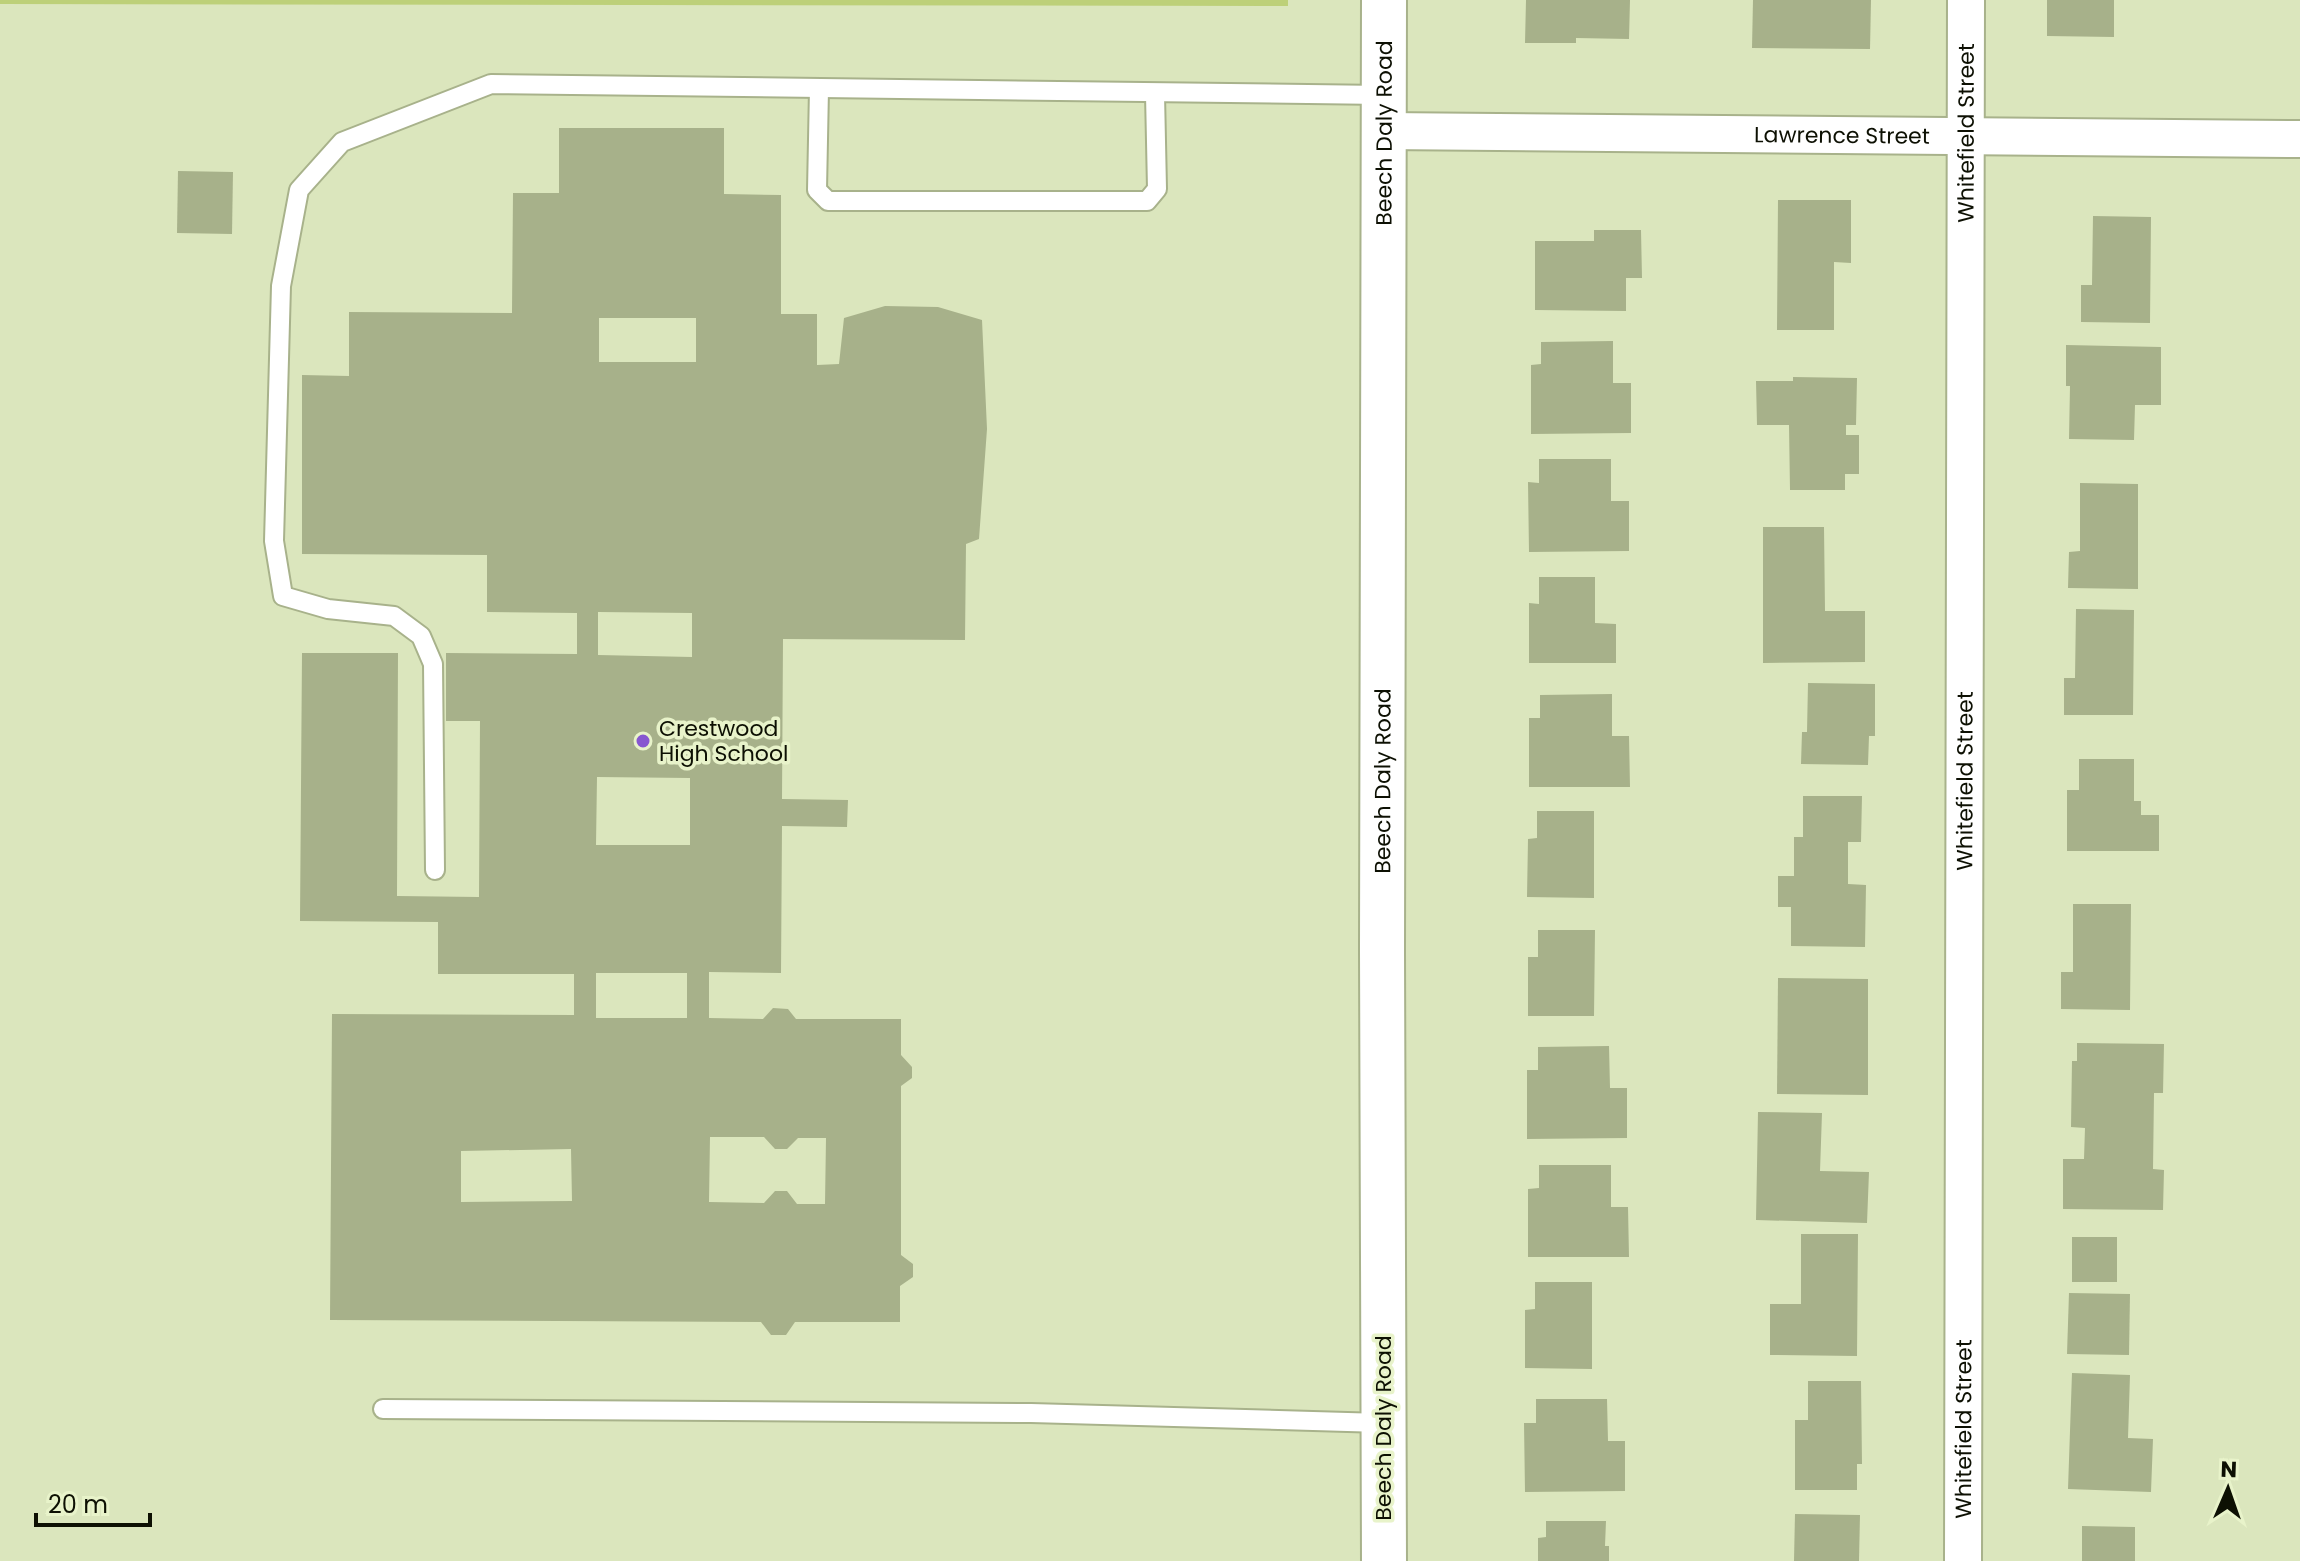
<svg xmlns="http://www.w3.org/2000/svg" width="2300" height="1561" viewBox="0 0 2300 1561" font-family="Poppins,sans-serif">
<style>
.green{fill:#bdd079}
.building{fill:#a7b18a;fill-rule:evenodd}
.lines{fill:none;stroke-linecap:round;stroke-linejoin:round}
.service-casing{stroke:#a8b28b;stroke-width:22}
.minor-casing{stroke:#a8b28b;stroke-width:40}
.secondary-casing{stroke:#a8b28b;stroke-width:48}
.service{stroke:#fff;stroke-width:18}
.minor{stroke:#fff;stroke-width:36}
.secondary{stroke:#fff;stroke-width:44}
.poi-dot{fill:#8757d0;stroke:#e8f3ca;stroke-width:3}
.labels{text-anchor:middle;stroke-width:7;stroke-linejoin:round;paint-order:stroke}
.street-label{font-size:22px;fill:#0d1003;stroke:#e8f3ca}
.poi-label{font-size:22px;fill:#0d1003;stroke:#e8f3ca;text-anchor:start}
</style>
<rect width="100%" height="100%" fill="#dbe6bd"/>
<!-- green -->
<polygon class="green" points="0,0 1288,0 1288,6 0,4"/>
<!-- building -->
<g class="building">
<polygon points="1526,0 1630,0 1629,39 1576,38 1576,43 1525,43"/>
<polygon points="1753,0 1871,0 1870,49 1752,48"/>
<polygon points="2047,0 2114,0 2114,37 2047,36"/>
<path d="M 559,128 L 724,128 L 724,194 L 781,195 L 781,314 L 817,314 L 817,365 L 839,364 L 844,318 L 885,306 L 938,307 L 982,320 L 987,429 L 979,539 L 966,544 L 965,640 L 783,639 L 782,799 L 848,800 L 847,827 L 782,826 L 781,973 L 709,972 L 709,1018 L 763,1019 L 773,1008 L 788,1009 L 796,1019 L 901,1019 L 901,1055 L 912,1067 L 912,1078 L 901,1086 L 901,1255 L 913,1264 L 913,1277 L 900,1286 L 900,1322 L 795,1322 L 786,1335 L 771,1335 L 761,1322 L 330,1320 L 332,1014 L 574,1015 L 574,974 L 438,974 L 438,922 L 300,921 L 302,653 L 398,653 L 397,896 L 479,897 L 480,721 L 446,721 L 446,653 L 577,654 L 577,613 L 487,612 L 487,555 L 302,554 L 302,375 L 349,376 L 349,312 L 512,313 L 513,193 L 559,193 ZM 599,318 L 696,318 L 696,362 L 599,362 ZM 598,612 L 692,613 L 692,657 L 598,655 ZM 597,777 L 690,778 L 690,845 L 596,845 ZM 596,973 L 687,973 L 687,1018 L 596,1018 ZM 710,1137 L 764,1137 L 775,1149 L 787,1149 L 798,1138 L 826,1138 L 825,1204 L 797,1204 L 787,1191 L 775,1191 L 764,1203 L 709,1202 ZM 571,1149 L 572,1201 L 461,1202 L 461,1151 Z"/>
<polygon points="178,171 233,172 232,234 177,233"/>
<polygon points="1778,200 1851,200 1851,263 1834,262 1834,330 1777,330"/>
<polygon points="2093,216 2151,217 2150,323 2081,322 2081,285 2092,285"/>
<polygon points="1594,230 1641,230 1642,278 1626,278 1626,311 1535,310 1535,241 1594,241"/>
<polygon points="1613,341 1613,383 1631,383 1631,433 1531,434 1531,365 1541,364 1541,342"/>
<polygon points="2066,345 2161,347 2161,405 2135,405 2134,440 2069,439 2070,386 2066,386"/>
<polygon points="1793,377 1857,378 1856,425 1846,425 1846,435 1859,435 1859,474 1845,474 1845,490 1790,490 1789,425 1757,425 1756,381 1793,381"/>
<polygon points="1539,459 1611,459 1611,501 1629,501 1629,551 1529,552 1528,482 1539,483"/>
<polygon points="2080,483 2138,484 2138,589 2068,588 2069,552 2080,551"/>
<polygon points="1763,527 1824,527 1825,611 1865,611 1865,662 1763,663"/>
<polygon points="1539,577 1595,577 1595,623 1616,624 1616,663 1529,663 1529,603 1539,604"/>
<polygon points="2076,609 2134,610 2133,715 2064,715 2064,678 2075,678"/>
<polygon points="1808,683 1875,684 1875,736 1869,736 1868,765 1801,764 1802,732 1807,732"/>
<polygon points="1612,694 1612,736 1629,736 1630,787 1529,787 1529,718 1540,718 1540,695"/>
<polygon points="2079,759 2134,759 2134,801 2141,801 2141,815 2159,815 2159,851 2067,851 2067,790 2079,790"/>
<polygon points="1803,796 1862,796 1861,842 1848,842 1848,884 1866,885 1865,947 1791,946 1791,907 1778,907 1778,876 1794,876 1794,837 1803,837"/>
<polygon points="1537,811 1594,811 1594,898 1527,897 1528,839 1537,838"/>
<polygon points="2073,904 2131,904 2130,1010 2061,1009 2061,972 2073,972"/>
<polygon points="1538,930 1595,930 1594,1016 1528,1016 1528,957 1538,957"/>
<polygon points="1778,978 1868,979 1868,1095 1777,1094"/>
<polygon points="2077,1043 2164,1044 2163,1093 2154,1093 2153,1169 2164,1170 2163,1210 2063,1209 2063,1159 2084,1159 2085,1128 2071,1127 2072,1061 2077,1061"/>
<polygon points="1609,1046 1610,1088 1627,1088 1627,1138 1527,1139 1527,1070 1538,1070 1538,1047"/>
<polygon points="1758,1112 1822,1113 1820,1171 1869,1172 1867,1223 1756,1220"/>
<polygon points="1539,1165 1611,1165 1611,1207 1628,1207 1629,1257 1528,1257 1528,1189 1539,1188"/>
<polygon points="1801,1234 1858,1234 1857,1356 1770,1355 1770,1304 1801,1304"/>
<rect x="2072" y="1237" width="45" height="45"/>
<polygon points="1535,1282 1592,1282 1592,1369 1525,1368 1525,1310 1535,1309"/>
<polygon points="2069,1293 2130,1294 2129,1355 2067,1354"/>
<polygon points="2072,1373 2130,1375 2128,1438 2153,1439 2151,1492 2068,1489"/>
<polygon points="1808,1381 1861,1381 1862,1464 1857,1464 1857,1490 1795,1490 1795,1420 1808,1420"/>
<polygon points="1536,1399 1607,1399 1608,1441 1625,1441 1625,1491 1525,1492 1524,1423 1536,1423"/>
<polygon points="1795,1514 1860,1515 1859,1561 1794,1561"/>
<polygon points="1546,1521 1606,1521 1605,1546 1609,1546 1609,1561 1538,1561 1538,1538 1546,1537"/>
<polygon points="2082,1526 2135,1527 2135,1561 2082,1561"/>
</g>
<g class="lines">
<!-- service casing -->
<g class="service-casing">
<g id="service">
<polyline points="819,89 817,190 828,201 1147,201 1157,189 1155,94"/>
<polyline points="435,870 433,664 421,636 394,616 328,609 283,596 274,541 281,286 299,190 342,142 491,84 1384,95"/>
<polyline points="383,1409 1031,1413 1382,1423"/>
</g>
</g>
<!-- minor casing -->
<g class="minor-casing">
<g id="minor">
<path id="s1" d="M 1384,131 L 2300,139"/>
<path id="s2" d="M 1963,1561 L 1966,0"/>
</g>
</g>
<!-- secondary casing -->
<g class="secondary-casing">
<g id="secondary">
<path id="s3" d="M 1384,1561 L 1382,951 L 1384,0"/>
</g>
</g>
<!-- service -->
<use href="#service" class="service"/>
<!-- minor -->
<use href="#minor" class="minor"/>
<!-- secondary -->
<use href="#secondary" class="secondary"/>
</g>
<!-- markers -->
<circle class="poi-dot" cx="643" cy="741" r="8"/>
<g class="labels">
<!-- street labels -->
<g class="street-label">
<text dy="8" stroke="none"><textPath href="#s3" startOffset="1428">Beech Daly Road</textPath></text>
<text dy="8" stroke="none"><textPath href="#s2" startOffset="1428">Whitefield Street</textPath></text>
<text dy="8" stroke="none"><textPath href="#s1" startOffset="458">Lawrence Street</textPath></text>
<text dy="8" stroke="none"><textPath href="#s2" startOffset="780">Whitefield Street</textPath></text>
<text dy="8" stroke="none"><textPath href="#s3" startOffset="780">Beech Daly Road</textPath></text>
<text transform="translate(1383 1428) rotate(-90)" y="8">Beech Daly Road</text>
<text dy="8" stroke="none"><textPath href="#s2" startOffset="132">Whitefield Street</textPath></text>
</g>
<!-- poi labels -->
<g class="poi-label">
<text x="659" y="736">Crestwood<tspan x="659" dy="25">High School</tspan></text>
</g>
</g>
<!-- north arrow -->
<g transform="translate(2228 1489) rotate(2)" stroke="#e8f3ca" stroke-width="6" paint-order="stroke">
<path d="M0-6L14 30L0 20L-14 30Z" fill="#0d1003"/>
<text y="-12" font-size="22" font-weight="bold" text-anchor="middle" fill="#0d1003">N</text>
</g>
<!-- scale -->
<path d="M36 1513v12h114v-12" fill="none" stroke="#0d1003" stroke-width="4"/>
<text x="48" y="1513" font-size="24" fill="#0d1003" stroke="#e8f3ca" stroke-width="6" paint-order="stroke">20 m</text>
</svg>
